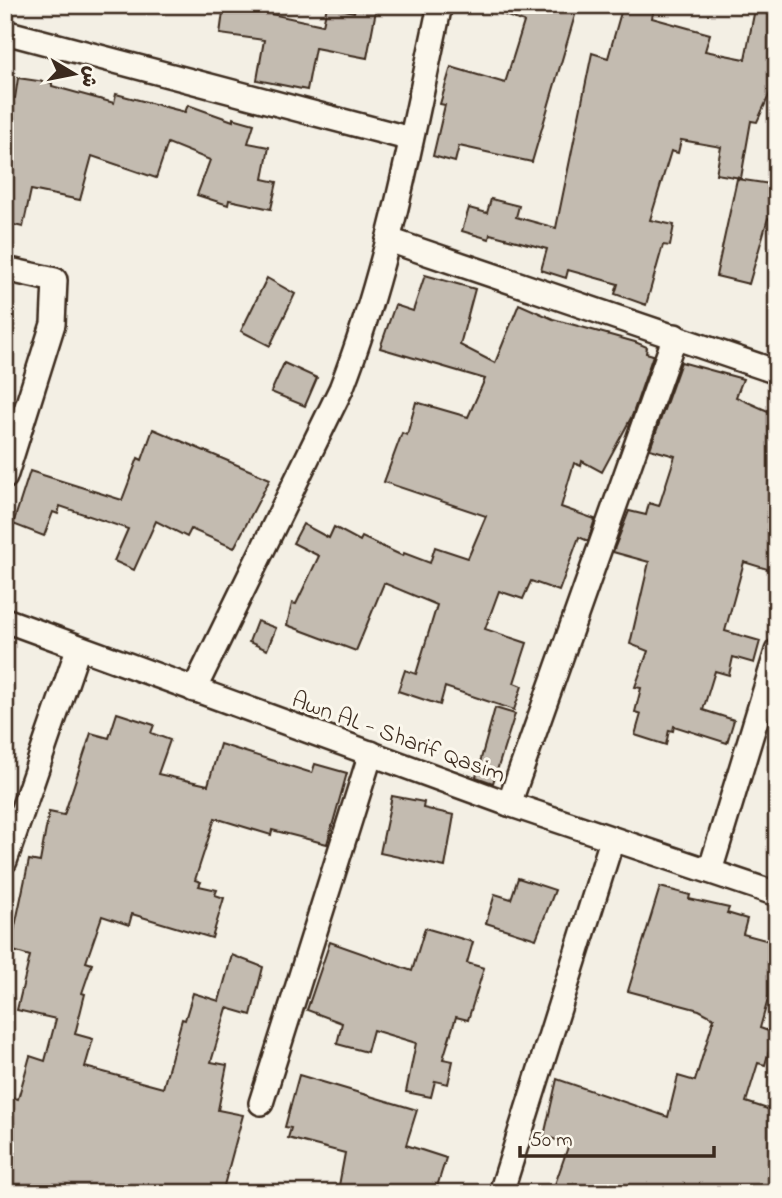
<svg xmlns="http://www.w3.org/2000/svg" width="782" height="1198" viewBox="0 0 782 1198" font-family="'Indie Flower','Playpen Sans Arabic',sans-serif">
<style>
.building{fill:#c3bbb0;stroke:#3b2a1e;stroke-width:2}
.lines{fill:none;stroke-linecap:round;stroke-linejoin:round}
.street-casing{stroke:#3b2a1e;stroke-width:28}
.street{stroke:#fbf7ec;stroke-width:23}
.labels{text-anchor:middle;stroke-width:6;stroke-linejoin:round;paint-order:stroke}
.street-label{font-size:24px;fill:#3b2a1e;stroke:#fbf7ec}
</style>
<rect width="100%" height="100%" fill="#f3efe4"/>
<filter id="ink" filterUnits="userSpaceOnUse"><feTurbulence type="fractalNoise" baseFrequency=".0143" numOctaves="2"/><feDisplacementMap in="SourceGraphic" scale="14" xChannelSelector="R" yChannelSelector="G"/><feConvolveMatrix kernelMatrix="1 2 1 2 8 2 1 2 1" color-interpolation-filters="sRGB"/></filter>
<g filter="url(#ink)">
<!-- building -->
<g class="building">
<polygon points="224,5 271,5 271,14 323,25 327,6 354,12 356,5 377,5 367,58 315,48 307,90 257,80 264,40 220,34"/>
<polygon points="486,5 578,5 532,162 459,146 455,162 433,156 445,105 440,104 451,67 505,83 524,22 485,8"/>
<polygon points="623,5 654,9 652,18 710,34 705,51 745,59 755,9 777,16 777,78 757,122 751,121 741,178 716,174 721,147 681,140 678,153 671,151 650,220 674,225 670,246 663,245 646,305 615,294 618,284 568,270 566,278 541,270 547,249 490,234 489,239 462,231 469,208 487,213 491,199 519,206 516,217 556,228 592,53 608,58"/>
<polygon points="18,78 52,83 52,86 114,103 116,94 185,112 188,105 233,121 233,118 254,124 248,143 269,147 263,179 277,182 271,209 229,200 228,205 197,195 210,160 168,143 156,178 92,156 80,200 31,190 23,227 5,223 5,97 15,98"/>
<polygon points="737,179 777,185 774,220 768,218 749,284 716,276"/>
<polygon points="425,275 475,289 460,345 495,363 519,304 553,319 635,342 647,347 646,353 653,355 632,416 602,472 582,461 581,466 574,463 561,507 595,519 588,541 579,537 559,591 531,581 523,599 499,591 485,629 527,643 514,683 522,686 514,710 445,687 440,705 398,691 405,670 416,674 437,605 384,583 356,651 287,625 292,603 296,604 319,556 293,543 303,524 329,538 334,527 360,541 362,537 403,556 404,553 430,563 435,547 468,558 486,516 384,482 402,433 407,435 416,402 468,417 485,379 380,348 395,305 413,311"/>
<polygon points="267,278 295,294 270,346 241,331"/>
<polygon points="681,362 743,379 736,397 777,415 777,518 771,539 777,541 777,572 744,562 725,631 760,641 754,663 733,657 729,675 715,671 703,710 734,720 727,743 674,726 673,731 669,730 666,745 635,735 641,714 635,712 641,688 635,687 648,651 630,644 649,562 613,552 629,511 646,515 649,503 659,506 675,456 650,449"/>
<polygon points="284,363 317,378 305,406 271,392"/>
<polygon points="153,429 270,479 234,548 191,529 187,537 156,521 134,570 114,561 128,529 60,506 58,514 53,512 44,536 13,524 30,471 122,500 138,458 142,460"/>
<polygon points="257,621 276,628 267,650 249,642"/>
<polygon points="495,708 515,714 493,783 476,777"/>
<polygon points="117,713 154,725 151,733 170,740 158,774 208,785 220,744 312,773 315,764 347,773 327,844 272,830 271,835 215,818 195,880 201,882 199,886 217,890 215,895 224,898 212,938 132,914 129,925 102,916 86,962 92,964 82,993 85,994 75,1034 93,1039 85,1067 163,1088 182,1019 185,1020 193,993 219,1001 232,955 263,967 251,1015 227,1008 211,1062 227,1065 218,1110 243,1115 222,1193 5,1193 5,1095 18,1099 30,1056 45,1061 56,1019 17,1010 30,956 10,950 29,860 40,862 49,812 64,815 91,733 109,738"/>
<polygon points="392,796 424,802 423,808 454,815 445,867 380,853"/>
<polygon points="518,878 555,890 536,939 486,923 495,894 511,899"/>
<polygon points="660,887 690,895 689,899 729,908 727,913 747,919 743,934 777,943 777,967 760,1028 774,1033 765,1065 758,1063 746,1102 777,1112 777,1164 768,1193 552,1193 569,1144 544,1136 557,1079 668,1117 678,1076 695,1081 714,1018 699,1010 628,991"/>
<polygon points="425,928 473,942 467,963 484,968 468,1020 456,1017 443,1059 453,1061 448,1084 435,1081 431,1097 406,1092 416,1043 373,1030 367,1052 337,1044 342,1023 307,1010 330,942 412,971"/>
<polygon points="299,1075 417,1110 406,1145 446,1158 435,1193 338,1191 345,1153 288,1138 291,1128 285,1127"/>
</g>
<g class="lines">
<!-- street casing -->
<g class="street-casing">
<g id="street">
<polyline points="5,32 411,139"/>
<polyline points="389,240 777,372"/>
<polyline points="5,269 55,280 53,324 5,477"/>
<polyline points="5,620 509,804 777,894"/>
<path d="M 194,690 L 341,389 C 389,266 412,135 440,5"/>
<polyline points="509,804 675,336"/>
<polyline points="5,861 78,649"/>
<polyline points="710,871 777,651"/>
<polyline points="261,1103 371,753"/>
<polyline points="501,1193 612,840"/>
</g>
</g>
<!-- street -->
<use href="#street" class="street"/>
</g>
</g>
<g class="labels">
<!-- street labels -->
<g class="street-label">
<text transform="translate(399 736) rotate(20)" y="8">Awn AL - Sharif Qasim</text>
</g>
</g>
<!-- margin -->
<rect width="782" height="1198" fill="none" stroke="#fbf7ec" stroke-width="28"/>
<rect x="14" y="14" width="754" height="1170" fill="none" stroke="#3b2a1e" stroke-width="2.5" filter="url(#ink)"/>
<!-- north arrow -->
<g transform="translate(74 74) rotate(100)" stroke="#fbf7ec" stroke-width="5" paint-order="stroke">
<path d="M0-5L12 26L0 18L-12 26Z" fill="#3b2a1e"/>
<text y="-10" font-size="19" font-weight="bold" text-anchor="middle" fill="#3b2a1e">ش</text>
</g>
<!-- scale -->
<path d="M520 1146v10h194v-10" fill="none" stroke="#3b2a1e" stroke-width="3.5"/>
<text x="530" y="1146" font-size="21" fill="#3b2a1e" stroke="#fbf7ec" stroke-width="5" paint-order="stroke">50 m</text>
</svg>
